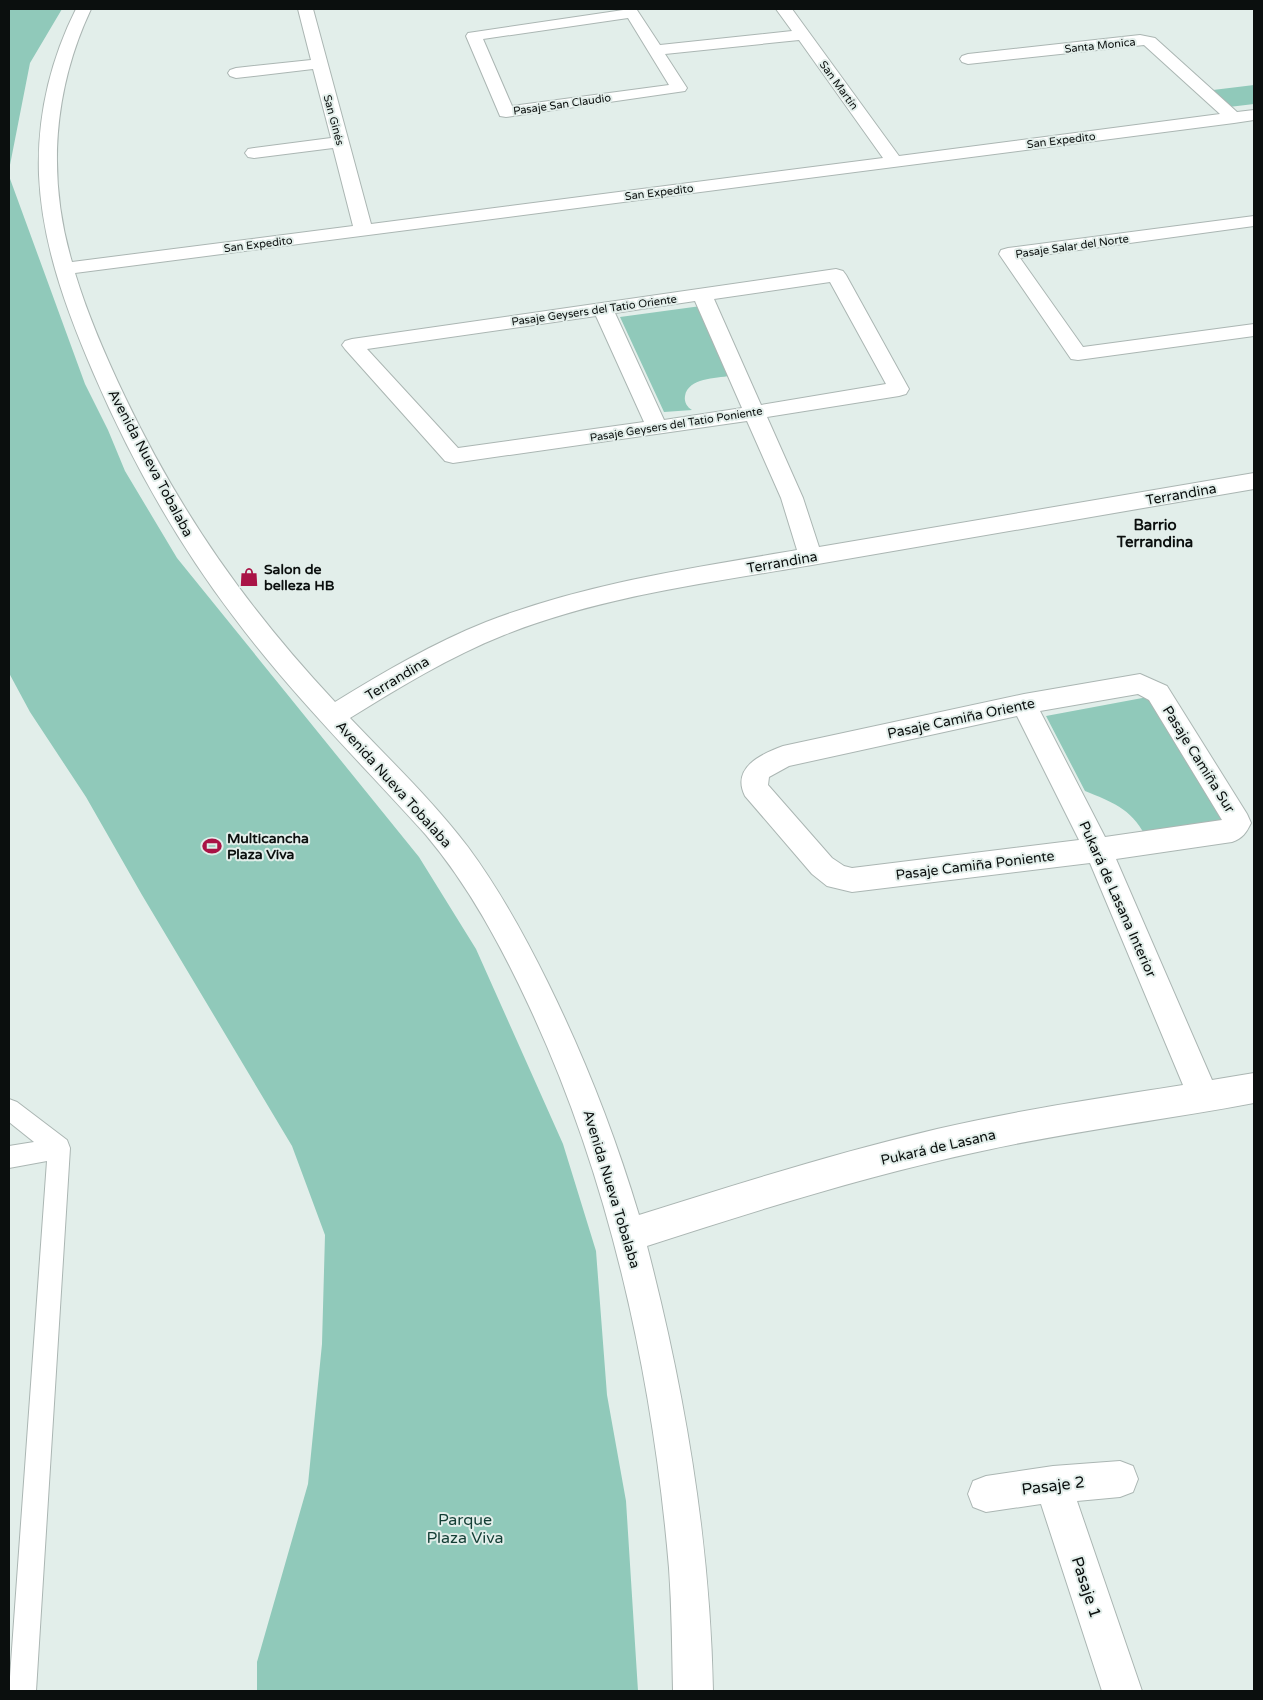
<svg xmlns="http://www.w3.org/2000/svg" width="1263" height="1700" viewBox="0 0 1263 1700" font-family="'Varela Round',sans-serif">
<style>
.green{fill:#90c9ba}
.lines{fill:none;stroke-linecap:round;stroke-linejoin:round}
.lane-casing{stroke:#abb6b3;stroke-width:2}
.street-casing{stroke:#abb6b3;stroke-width:2}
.lane{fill:#fff;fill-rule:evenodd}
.street{fill:#fff;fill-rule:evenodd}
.labels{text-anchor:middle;stroke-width:4;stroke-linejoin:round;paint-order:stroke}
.far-street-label{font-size:11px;fill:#0b0f0e;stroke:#e2eeea}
.street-label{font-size:14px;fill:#0b0f0e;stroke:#e2eeea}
.poi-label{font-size:14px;font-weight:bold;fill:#0b0f0e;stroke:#e2eeea;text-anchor:start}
.neighbourhood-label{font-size:15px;font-weight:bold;fill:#0b0f0e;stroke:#e2eeea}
.near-street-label{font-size:16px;fill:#0b0f0e;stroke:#e2eeea}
.near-park-label{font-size:16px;fill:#133e35;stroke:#e2eeea}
</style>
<rect width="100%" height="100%" fill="#e2eeea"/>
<!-- green -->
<g class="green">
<polygon points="9,9 62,9 30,63 9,170"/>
<polygon points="1254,85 1254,104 1229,107 1213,90"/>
<polygon points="9,176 85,384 108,430 125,471 177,558 419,857 476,949 563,1144 596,1251 607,1395 626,1501 638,1691 257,1691 257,1662 308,1484 322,1344 325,1235 292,1146 142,895 86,797 30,712 9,673"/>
<path d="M 701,306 L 730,376 C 716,378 688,378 685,396 C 684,402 687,407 692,410 L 664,412 L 620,317 Z"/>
<path d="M 1153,696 L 1225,819 L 1145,835 C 1130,808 1112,802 1085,791 L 1046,716 Z"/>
</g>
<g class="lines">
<!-- lane casing -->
<g class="lane-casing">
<polygon id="lane" points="9,1099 17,1102 67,1140 70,1148 36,1691 9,1691 47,1161 9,1168 9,1146 34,1142 9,1122"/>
</g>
<!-- street casing -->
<g class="street-casing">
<g id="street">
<path d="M 76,9 L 91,9 C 53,90 47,177 72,262 L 353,226 L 333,148 L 254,158 L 248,157 L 245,153 L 248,149 L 254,148 L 331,138 L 313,69 L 236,78 L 230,76 L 228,73 L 230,70 L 236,68 L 311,60 L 298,9 L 313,9 L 371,224 L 883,158 L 799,40 L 665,54 L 687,88 L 685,91 L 506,117 L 500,116 L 466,36 L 468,33 L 630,9 L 637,10 L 660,45 L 792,31 L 776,9 L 792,9 L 899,156 L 1220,114 L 1144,45 L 968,64 L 962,62 L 960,59 L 962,56 L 968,54 L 1140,35 L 1155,38 L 1237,112 L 1254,110 L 1254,120 L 1234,123 L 75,273 C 88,316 106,357 125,397 C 181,514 247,608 335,702 C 384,672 433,643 486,622 C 586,583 693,568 797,550 L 781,498 L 747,421 L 453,463 L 445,461 L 345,349 L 342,345 L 345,341 L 352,339 L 836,269 L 843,271 L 846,275 L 909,389 L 906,394 L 899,396 L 767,417 L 803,498 L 819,547 L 1254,473 L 1254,489 C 1107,514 959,540 812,565 C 708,583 602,596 504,635 C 449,657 400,687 350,718 C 390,760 433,801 468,847 C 499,889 525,936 548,983 C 585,1058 615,1135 639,1215 C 737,1184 836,1153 937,1129 C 1018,1110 1101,1098 1183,1085 L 1090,863 L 852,892 L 827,886 L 812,874 L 745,796 C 731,768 761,754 783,746 L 1024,694 L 1140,674 L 1167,686 L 1247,814 L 1251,823 C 1246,833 1243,838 1232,842 L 1116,859 L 1212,1080 L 1254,1073 L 1254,1103 C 1164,1120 1072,1131 982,1151 C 869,1175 758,1210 647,1246 C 685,1392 710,1540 713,1691 L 673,1691 C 672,1650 672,1609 669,1568 C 653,1378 610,1179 529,1006 C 501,946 469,886 426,835 C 361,763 291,694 233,616 C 176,541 130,458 93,372 C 66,309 42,244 39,175 C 37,117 50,61 76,9 ZM 628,18 L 669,85 L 512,106 L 483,39 ZM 830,282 L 886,384 L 761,405 L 714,299 ZM 695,301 L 742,408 L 664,420 L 615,313 ZM 596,316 L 644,422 L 458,448 L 367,349 ZM 1138,694 L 1149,700 L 1222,820 L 1105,837 L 1040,711 ZM 1017,716 L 1079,840 L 852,868 L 844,866 L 832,858 L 768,785 L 769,777 L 789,766 Z"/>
<polygon points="1254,216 1254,226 1020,258 1083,347 1254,324 1254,336 1078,360 1071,359 999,254 1001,250 1008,248"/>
<polygon points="1120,1461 1133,1466 1138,1479 1133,1492 1120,1497 1077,1501 1142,1691 1102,1691 1041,1504 986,1512 973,1507 968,1494 973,1481 986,1476 1053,1466"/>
</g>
</g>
<!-- lane -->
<use href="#lane" class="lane"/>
<!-- street -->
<use href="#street" class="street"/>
</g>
<!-- icons -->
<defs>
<g id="shop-bare" transform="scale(1.5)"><path d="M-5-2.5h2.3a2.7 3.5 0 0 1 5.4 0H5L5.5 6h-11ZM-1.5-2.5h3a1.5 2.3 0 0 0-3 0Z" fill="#a91346" stroke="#e2eeea" stroke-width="2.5" paint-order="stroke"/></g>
<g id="stadium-bare" transform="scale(1.5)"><path d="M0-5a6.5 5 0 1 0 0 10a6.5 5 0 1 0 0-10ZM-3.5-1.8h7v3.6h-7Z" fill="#a91346" stroke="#e2eeea" stroke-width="2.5" paint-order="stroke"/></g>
</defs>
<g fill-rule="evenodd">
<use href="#shop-bare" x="249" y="577"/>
<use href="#stadium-bare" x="212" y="846"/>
</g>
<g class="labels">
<!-- far-street labels -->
<g class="far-street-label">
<text transform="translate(1100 45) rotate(-6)" y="4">Santa Monica</text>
<text transform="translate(839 85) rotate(54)" y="4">San Martín</text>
<text transform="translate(562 104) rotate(-8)" y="4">Pasaje San Claudio</text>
<text transform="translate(334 120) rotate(75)" y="4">San Ginés</text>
<text transform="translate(1061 140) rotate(-7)" y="4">San Expedito</text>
<text transform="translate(659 192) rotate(-7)" y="4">San Expedito</text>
<text transform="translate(258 244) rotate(-7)" y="4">San Expedito</text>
<text transform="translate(1072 246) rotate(-8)" y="4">Pasaje Salar del Norte</text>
<text transform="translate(594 310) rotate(-8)" y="4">Pasaje Geysers del Tatio Oriente</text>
<text transform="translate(676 424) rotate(-9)" y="4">Pasaje Geysers del Tatio Poniente</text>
</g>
<!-- street labels -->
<g class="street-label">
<text transform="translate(151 463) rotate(62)" y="5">Avenida Nueva Tobalaba</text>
<text transform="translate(1181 494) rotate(-10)" y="5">Terrandina</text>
<text transform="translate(782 562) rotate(-10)" y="5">Terrandina</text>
<text transform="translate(397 678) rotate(-31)" y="5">Terrandina</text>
<text transform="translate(961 718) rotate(-12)" y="5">Pasaje Camiña Oriente</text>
<text transform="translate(1199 759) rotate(58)" y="5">Pasaje Camiña Sur</text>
<text transform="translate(394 784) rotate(48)" y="5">Avenida Nueva Tobalaba</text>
<text transform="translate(975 865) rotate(-7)" y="5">Pasaje Camiña Poniente</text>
<text transform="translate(1118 899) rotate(66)" y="5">Pukará de Lasana Interior</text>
<text transform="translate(938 1147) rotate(-13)" y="5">Pukará de Lasana</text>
<text transform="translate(612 1189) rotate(73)" y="5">Avenida Nueva Tobalaba</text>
</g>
<!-- poi labels -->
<g class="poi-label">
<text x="264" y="574">Salon de<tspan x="264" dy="16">belleza HB</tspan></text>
<text x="227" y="843">Multicancha<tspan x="227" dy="16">Plaza Viva</tspan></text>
</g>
<!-- neighbourhood labels -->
<g class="neighbourhood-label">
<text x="1155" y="530">Barrio<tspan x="1155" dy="17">Terrandina</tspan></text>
</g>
<!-- near-street labels -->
<g class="near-street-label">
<text transform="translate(1053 1485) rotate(-7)" y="6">Pasaje 2</text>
<text transform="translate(1087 1587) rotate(72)" y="6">Pasaje 1</text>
</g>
<!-- near-park labels -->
<g class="near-park-label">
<text x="465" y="1525">Parque<tspan x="465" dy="18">Plaza Viva</tspan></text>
</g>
</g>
<!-- border -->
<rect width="1263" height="1700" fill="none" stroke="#0b0f0e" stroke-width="20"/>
</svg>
